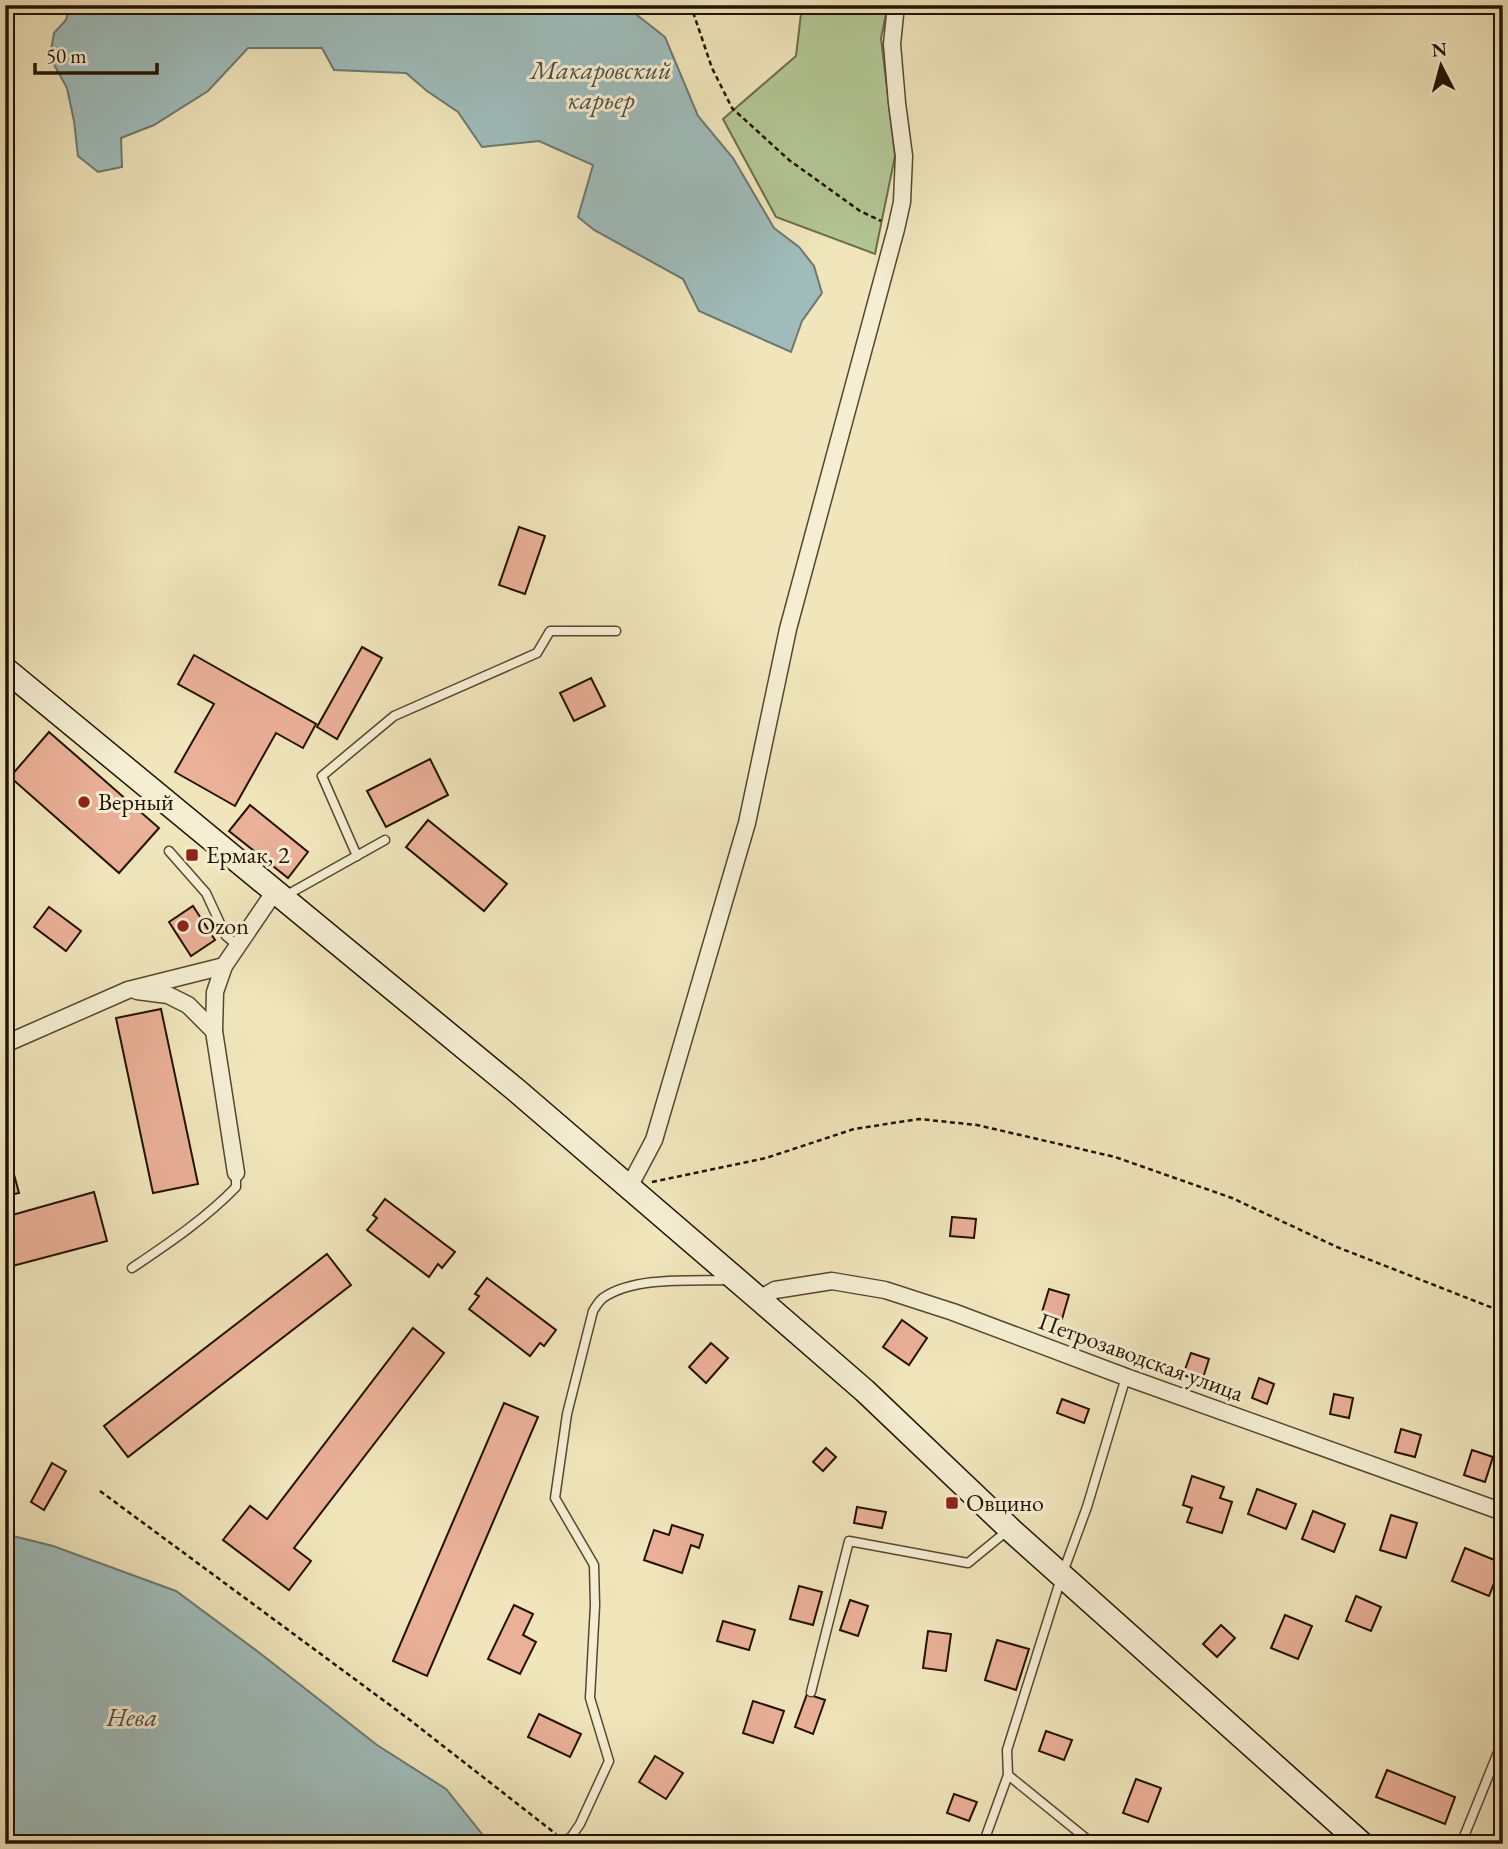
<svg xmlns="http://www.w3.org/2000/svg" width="1508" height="1849" viewBox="0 0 1508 1849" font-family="'EB Garamond',serif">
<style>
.green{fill:#b3c695;stroke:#6b6c4a;stroke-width:2}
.water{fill:#9fbcbb;stroke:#6d7870;stroke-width:2}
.building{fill:#eab098;stroke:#231200;stroke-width:2}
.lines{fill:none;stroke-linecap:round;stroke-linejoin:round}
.service-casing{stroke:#56472f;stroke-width:11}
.minor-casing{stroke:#56472f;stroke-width:19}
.secondary-casing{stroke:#231200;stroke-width:26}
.path{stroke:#231200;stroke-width:2.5;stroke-dasharray:5 3.5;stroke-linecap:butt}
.service{stroke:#f5eed3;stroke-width:8}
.minor{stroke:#f5eed3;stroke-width:16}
.secondary{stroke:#f5eed3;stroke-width:23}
.poi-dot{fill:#8f2418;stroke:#f5eed3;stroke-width:2.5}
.labels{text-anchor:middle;stroke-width:6;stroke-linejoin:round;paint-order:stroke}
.poi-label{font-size:24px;fill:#231200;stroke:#f5eed3;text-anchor:start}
.street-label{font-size:24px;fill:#231200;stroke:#f5eed3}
.water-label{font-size:26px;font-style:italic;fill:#4e4e41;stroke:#f5eed3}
</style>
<rect width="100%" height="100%" fill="#f0e5bb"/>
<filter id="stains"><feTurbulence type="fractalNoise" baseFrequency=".00286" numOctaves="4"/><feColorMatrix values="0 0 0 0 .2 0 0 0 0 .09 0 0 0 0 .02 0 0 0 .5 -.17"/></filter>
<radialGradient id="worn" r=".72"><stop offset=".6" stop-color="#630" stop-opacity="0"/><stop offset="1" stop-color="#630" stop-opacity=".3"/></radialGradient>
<!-- green -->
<polygon class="green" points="802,5 888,5 881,38 895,156 875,254 776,217 723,119 796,56"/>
<!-- water -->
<g class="water">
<polygon points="70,5 629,5 632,11 665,37 698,116 733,158 774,228 799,247 814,266 822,293 802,321 791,352 699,311 683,279 594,230 578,217 593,165 539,141 482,147 458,112 427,91 406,73 334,70 322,48 248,48 208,91 154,125 121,138 122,167 98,172 78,156 74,121 67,88 50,57 54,33 66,20"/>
<polygon points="5,1534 53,1546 176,1591 261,1654 377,1745 446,1789 490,1844 5,1844"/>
</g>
<!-- building -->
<g class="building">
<polygon points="519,527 545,536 525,594 499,585"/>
<polygon points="362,647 382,658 337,739 317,727"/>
<polygon points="194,655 316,724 303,748 276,733 235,806 175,772 214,704 178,684"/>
<polygon points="591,678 605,706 574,721 560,693"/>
<polygon points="49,732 159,828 119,873 10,777"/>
<polygon points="430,759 448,795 386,827 367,791"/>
<polygon points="250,805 308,852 288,878 229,831"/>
<polygon points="428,820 507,884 484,911 406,847"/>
<polygon points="193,906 215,940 191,956 169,922"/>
<polygon points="49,907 81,931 66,951 34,927"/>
<polygon points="161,1009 198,1184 153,1193 116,1018"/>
<polygon points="5,1141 19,1193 5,1196"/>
<polygon points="94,1192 107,1241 5,1268 5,1217"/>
<polygon points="385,1199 455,1252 442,1268 438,1264 429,1277 367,1230 377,1218 373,1215"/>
<polygon points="952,1217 976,1219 974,1238 950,1236"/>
<polygon points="327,1254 351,1285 128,1457 104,1426"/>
<polygon points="487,1278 556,1330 544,1346 540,1343 530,1356 469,1309 479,1296 475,1294"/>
<polygon points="1049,1289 1069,1295 1062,1319 1042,1312"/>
<polygon points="902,1320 927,1338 909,1365 883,1347"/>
<polygon points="413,1328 444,1353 294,1548 311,1561 289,1590 223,1540 250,1506 267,1519"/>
<polygon points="711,1343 728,1358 706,1383 689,1367"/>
<polygon points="1191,1353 1209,1359 1202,1381 1183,1375"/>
<polygon points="1259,1378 1274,1384 1267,1404 1252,1398"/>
<polygon points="1334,1394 1353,1398 1349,1418 1330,1414"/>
<polygon points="1062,1399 1089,1409 1084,1423 1057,1413"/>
<polygon points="504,1403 538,1417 427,1676 393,1661"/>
<polygon points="1401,1429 1421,1435 1415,1457 1395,1452"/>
<polygon points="826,1448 836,1457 823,1471 813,1462"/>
<polygon points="1472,1450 1493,1457 1485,1482 1464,1475"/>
<polygon points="52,1463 66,1471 44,1510 31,1502"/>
<polygon points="1192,1476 1224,1487 1220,1498 1232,1502 1222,1533 1187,1522 1192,1508 1183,1505"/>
<polygon points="1257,1489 1296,1504 1286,1529 1248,1514"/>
<polygon points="857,1507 886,1512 882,1528 854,1523"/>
<polygon points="1313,1511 1345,1524 1334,1552 1302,1539"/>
<polygon points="1391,1515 1417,1523 1406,1558 1380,1550"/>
<polygon points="672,1525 703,1535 699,1548 691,1545 682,1573 644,1560 654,1530 669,1535"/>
<polygon points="1465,1548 1502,1563 1489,1596 1452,1581"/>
<polygon points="799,1586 822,1592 813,1625 790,1619"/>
<polygon points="1356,1596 1381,1607 1371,1631 1346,1621"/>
<polygon points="850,1600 868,1606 858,1636 840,1630"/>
<polygon points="514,1605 533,1614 523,1635 536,1642 520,1674 488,1659"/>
<polygon points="1285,1615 1312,1626 1298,1659 1271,1648"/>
<polygon points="723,1621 755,1630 749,1650 717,1641"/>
<polygon points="1221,1625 1235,1638 1217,1657 1203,1644"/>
<polygon points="928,1631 951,1634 946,1671 923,1668"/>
<polygon points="997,1640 1029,1649 1016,1690 985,1680"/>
<polygon points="807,1694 825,1700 813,1734 795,1727"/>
<polygon points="753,1701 784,1711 773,1743 743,1733"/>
<polygon points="539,1714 581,1734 570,1757 528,1737"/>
<polygon points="1046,1731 1072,1740 1064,1760 1039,1751"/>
<polygon points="655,1756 683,1773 666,1799 639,1782"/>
<polygon points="1387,1770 1455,1797 1445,1824 1376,1797"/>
<polygon points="1136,1779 1161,1788 1148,1822 1123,1813"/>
<polygon points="954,1794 977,1802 969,1821 947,1813"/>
</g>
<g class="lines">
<!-- service casing -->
<g class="service-casing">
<g id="service">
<polyline points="169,851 206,893 226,936 238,946"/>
<polyline points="357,856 322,776 394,716 537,653 550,631 616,631"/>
<polyline points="285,896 385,840"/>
<path d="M 132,1268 C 169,1243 205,1219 236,1187 L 236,1173"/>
<polyline points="811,1692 849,1541 968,1563 1007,1531"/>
<path d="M 567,1843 L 580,1824 L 609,1761 L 590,1698 L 595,1605 L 594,1565 L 555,1498 L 567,1414 L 593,1311 C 596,1306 599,1301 603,1298 C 634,1276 694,1281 730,1280"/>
<polyline points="983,1844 1008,1775"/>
<polyline points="1093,1844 1008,1775 1007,1750 1062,1575 1087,1507 1126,1377"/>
<polyline points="1461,1844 1503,1740"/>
</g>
</g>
<!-- minor casing -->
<g class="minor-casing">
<g id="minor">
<polyline points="137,991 168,995 188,1005 214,1031"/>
<polyline points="5,1044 128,990 224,966"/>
<polyline points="236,1173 214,1031 215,992 224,966 275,891"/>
<polyline points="629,1187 654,1140 747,823 788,629 896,229 902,202 904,156 897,103 892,44 896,5"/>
<polyline points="759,1299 775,1290 832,1281 885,1290 953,1312 1126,1377 1503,1512"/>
<polyline points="567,1843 568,1844"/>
</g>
</g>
<!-- secondary casing -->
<g class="secondary-casing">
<polyline id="secondary" points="5,669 516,1090 759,1299 865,1391 1012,1531 1362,1844"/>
</g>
<!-- path -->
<g class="path">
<polyline points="689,5 692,9 712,68 732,108 789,160 860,211 881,221"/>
<polyline points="652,1182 766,1158 854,1129 919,1119 977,1125 1115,1157 1232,1198 1337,1247 1503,1312"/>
<polyline points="100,1491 406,1717 556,1834"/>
</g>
<!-- service -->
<use href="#service" class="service"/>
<!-- minor -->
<use href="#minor" class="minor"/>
<!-- secondary -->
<use href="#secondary" class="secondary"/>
</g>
<!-- markers -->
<g class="poi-dot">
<circle cx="84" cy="802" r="7"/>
<rect x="185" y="848" width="14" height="14" rx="3.5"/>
<circle cx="183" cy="926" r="7"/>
<rect x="945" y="1496" width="14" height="14" rx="3.5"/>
</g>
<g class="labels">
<!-- poi labels -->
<g class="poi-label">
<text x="98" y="810">Верный</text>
<text x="206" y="863">Ермак, 2</text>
<text x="197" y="934">Ozon</text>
<text x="966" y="1511">Овцино</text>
</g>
<!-- street labels -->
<g class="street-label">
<text transform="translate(1141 1357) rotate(20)" y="8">Петрозаводская улица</text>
</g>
<!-- water labels -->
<g class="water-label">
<text x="601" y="79">Макаровский<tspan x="601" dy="30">карьер</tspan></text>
<text x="132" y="1726">Нева</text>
</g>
</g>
<!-- margin -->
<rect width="1508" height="1849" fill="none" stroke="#f0e5bb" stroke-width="28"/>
<rect x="7" y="7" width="1494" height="1835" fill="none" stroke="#231200" stroke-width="3.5"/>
<rect x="14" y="14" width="1480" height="1821" fill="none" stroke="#231200" stroke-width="2"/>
<!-- north arrow -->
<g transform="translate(1441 66) rotate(354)" stroke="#f5eed3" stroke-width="5" paint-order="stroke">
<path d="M0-5L12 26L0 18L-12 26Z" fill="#231200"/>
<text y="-10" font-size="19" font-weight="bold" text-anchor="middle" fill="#231200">N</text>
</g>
<!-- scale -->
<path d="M35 63v10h122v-10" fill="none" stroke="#231200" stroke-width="3.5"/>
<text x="46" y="63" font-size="21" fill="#231200" stroke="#f5eed3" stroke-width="5" paint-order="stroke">50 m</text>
<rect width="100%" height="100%" filter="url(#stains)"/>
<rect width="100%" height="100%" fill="url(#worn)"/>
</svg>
